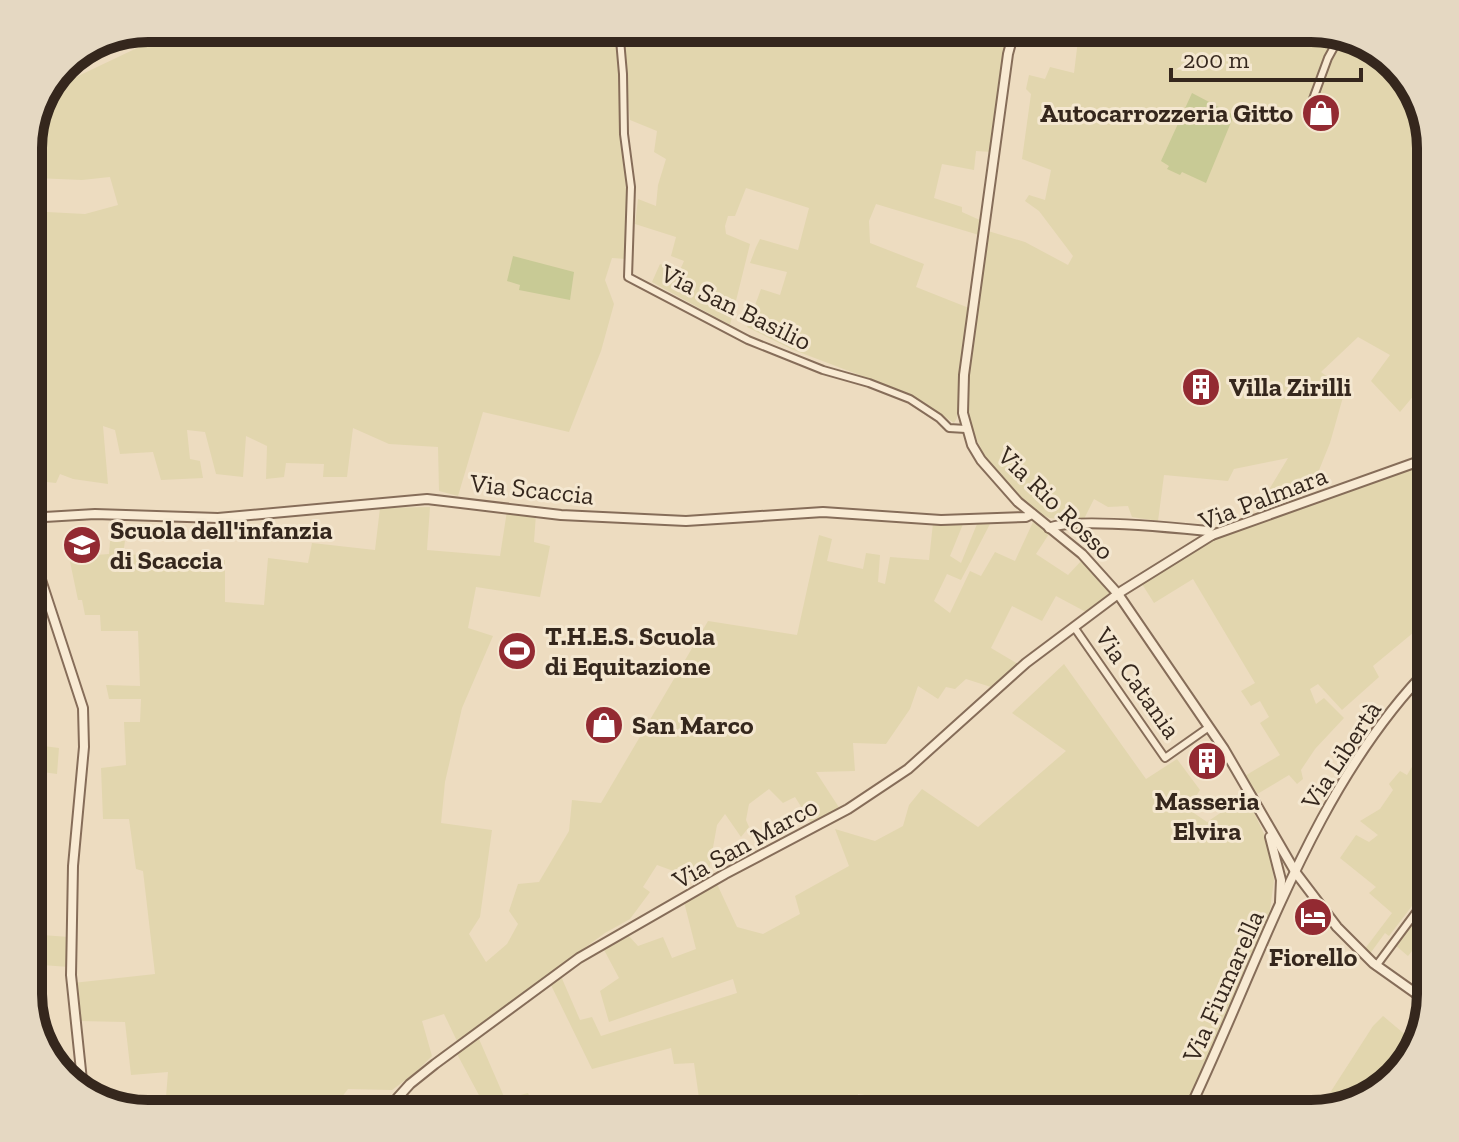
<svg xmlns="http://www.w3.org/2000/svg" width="1459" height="1142" viewBox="0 0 1459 1142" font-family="'Zilla Slab',serif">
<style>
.farmland{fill:#e2d6ae}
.green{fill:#c8ca95}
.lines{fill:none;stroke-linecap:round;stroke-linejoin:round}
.minor-casing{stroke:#866d59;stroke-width:10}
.tertiary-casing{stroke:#866d59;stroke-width:12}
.minor{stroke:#f8ead3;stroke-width:6}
.tertiary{stroke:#f8ead3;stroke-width:8}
.rail{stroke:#35271d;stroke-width:2;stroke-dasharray:14 14;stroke-linecap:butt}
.labels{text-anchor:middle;stroke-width:6;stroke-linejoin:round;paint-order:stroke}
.poi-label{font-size:26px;font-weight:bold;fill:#35271d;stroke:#f4e7d0;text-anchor:start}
.street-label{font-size:26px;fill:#35271d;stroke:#f4e7d0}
.rim{fill:none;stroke:#35271d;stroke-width:10}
</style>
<rect width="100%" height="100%" fill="#eddcc0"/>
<!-- farmland -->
<g class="farmland">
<polygon points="179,28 615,28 621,82 619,127 626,187 626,259 612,258 605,280 614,304 601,351 569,432 483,412 458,496 439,491 438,447 389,444 353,428 347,477 323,477 324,464 286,463 284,477 266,479 267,446 246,436 243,477 216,474 205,432 187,430 190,459 200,461 203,478 161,480 153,452 120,454 115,430 103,426 108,484 73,479 60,474 56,483 28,480 28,211 85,214 118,205 110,177 82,180 35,178 37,147 28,146 28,140 53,88"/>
<polygon points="621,28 1011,28 992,152 976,151 974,170 942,164 934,198 962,207 962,212 982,221 979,235 876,204 869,221 870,243 924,264 916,287 969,308 960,375 957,418 954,423 912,395 791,349 747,327 761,289 780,295 787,272 750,263 756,247 760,239 798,250 809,208 746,188 735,216 728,216 725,226 726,234 750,244 730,325 652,282 660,264 680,270 684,261 671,256 676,237 635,224 638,199 656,206 658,185 666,159 654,152 657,131 630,120"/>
<polygon points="1049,28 1091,28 1133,40 1137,28 1312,28 1390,57 1419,95 1431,148 1431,388 1425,382 1400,412 1371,381 1390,355 1358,337 1321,372 1345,390 1330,443 1311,490 1286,501 1267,493 1288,458 1234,469 1228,481 1164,475 1158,521 1132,517 1128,506 1108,507 1094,499 1083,521 1049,518 1035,511 1021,499 985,457 971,427 967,399 979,285 988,231 1025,242 1068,265 1073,256 1039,211 1025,201 1029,195 1045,200 1051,170 1022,159 1031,94 1026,89 1029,75 1045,79 1050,67 1074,73 1078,40"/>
<polygon points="1431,461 1431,618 1373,666 1379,677 1342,710 1318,684 1310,689 1316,704 1324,698 1344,718 1315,749 1301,770 1303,779 1297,784 1289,775 1254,796 1243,777 1280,755 1260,723 1269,717 1260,701 1251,706 1241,691 1255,683 1193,579 1154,603 1142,584 1213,537"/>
<polygon points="430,507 427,550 500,556 507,511 536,514 534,542 550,546 540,597 476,587 468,628 493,636 462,708 445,782 441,823 492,830 480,917 469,934 486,962 507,944 518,924 509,911 518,884 539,882 569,831 572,800 601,803 708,621 797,635 819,535 832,539 827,561 863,569 866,553 880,555 878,582 885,584 890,557 929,560 933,523 963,524 950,556 961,563 977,524 991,522 961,580 947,574 934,601 950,613 970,571 981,576 995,552 1015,561 1033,522 1049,534 1036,554 1068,575 1082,560 1110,592 1109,596 1086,612 1056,596 1042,621 1012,606 991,648 1018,664 991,687 966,679 955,689 946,687 938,699 918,686 910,709 886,744 853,743 855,771 816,772 840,809 812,824 795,797 783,803 769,789 749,804 746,820 749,827 741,837 725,814 717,825 709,870 690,877 657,865 643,887 650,892 630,919 605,933 457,1041 444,1014 422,1021 432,1056 415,1073 392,1090 348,1089 329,1114 147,1114 101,1096 166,1097 168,1072 131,1075 125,1022 78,1021 73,983 155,974 143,871 136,869 129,819 103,819 101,768 126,765 124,722 140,722 141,699 109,699 106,685 140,686 138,631 101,631 100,615 85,615 82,600 78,600 69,557 109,554 110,541 125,541 123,554 225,560 225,602 264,605 268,558 308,563 312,543 375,550 380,508"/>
<polygon points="28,641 33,642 32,653 41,654 43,681 32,685 37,719 28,718"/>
<polygon points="1064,664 1146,779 1177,759 1200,790 1188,809 1207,822 1235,803 1241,804 1248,800 1268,842 1274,880 1269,917 1219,1038 1183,1114 912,1114 913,1102 858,1094 855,1114 827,1114 826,1111 779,1106 776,1114 737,1114 736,1109 700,1105 694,1063 674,1064 671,1048 592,1069 549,981 560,974 580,1020 592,1017 601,1036 737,993 733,979 609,1022 600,991 619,978 603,948 628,935 638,946 663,937 672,958 696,949 684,902 717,884 737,927 763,934 800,914 795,896 849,866 835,829 875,841 903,826 909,805 922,789 978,827 1066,751 1012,713"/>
<polygon points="28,744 59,748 57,774 28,770"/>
<polygon points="1431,747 1431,881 1389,936 1385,933 1369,955 1364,950 1392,913 1369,893 1376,887 1340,858 1356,835 1369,842 1378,835 1360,821 1380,809 1393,790 1389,784 1400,771 1407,775 1423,749 1428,751"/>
<polygon points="1431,900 1431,933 1428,931 1408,956 1395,945"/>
<polygon points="28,934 69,937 69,967 42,965 43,999 34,1000 30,1005"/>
<polygon points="1383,1016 1408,1037 1419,1026 1402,1073 1364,1102 1317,1113 1373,1026"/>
<polygon points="479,1039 505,1099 528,1093 536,1114 489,1114 457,1054"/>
</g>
<!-- green -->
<g class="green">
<polygon points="1192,93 1234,115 1206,183 1182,172 1180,175 1167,169 1169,166 1161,161"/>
<polygon points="513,256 574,272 570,300 519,290 520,285 507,281"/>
</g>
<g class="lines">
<!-- minor casing -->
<g class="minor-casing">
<g id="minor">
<polyline points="619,28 623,74 624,134 631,187 628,277 748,340 823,370 869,383 910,399 939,418 949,428 966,429"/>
<polyline points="1310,107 1328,58 1339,38"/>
<polyline points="1074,627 1165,758 1209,727"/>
<polyline points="1376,966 1431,892"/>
<polyline points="997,1113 1000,1114"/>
</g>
</g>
<!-- tertiary casing -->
<g class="tertiary-casing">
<g id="tertiary">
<polyline points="1015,28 1008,54 964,375 963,413 972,445 981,460 1018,502 1082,554 1118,594 1224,749 1296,873 1337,927 1373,963 1428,1002"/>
<polyline points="28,518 95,514 218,518 427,499 561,515 686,521 823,512 941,520 1026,517 1032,514"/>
<path d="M 1049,528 C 1074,517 1177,528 1207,531 L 1212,535"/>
<polyline points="28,540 83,708 84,747 73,866 71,975 83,1090"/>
<polyline points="1270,837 1281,880 1280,902"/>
<polyline points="383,1114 410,1084 435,1064 579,958 725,874 848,809 908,769 1026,663 1122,591 1212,535 1431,457"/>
<path d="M 1187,1114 C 1259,965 1312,786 1431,666"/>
</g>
</g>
<!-- minor -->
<use href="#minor" class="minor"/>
<!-- tertiary -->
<use href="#tertiary" class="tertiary"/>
<!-- rail -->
<polyline class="rail" points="66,64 119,39"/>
</g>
<!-- icons -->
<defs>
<g id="shop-disc" transform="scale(2)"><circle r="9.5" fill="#932a32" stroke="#f4e7d0"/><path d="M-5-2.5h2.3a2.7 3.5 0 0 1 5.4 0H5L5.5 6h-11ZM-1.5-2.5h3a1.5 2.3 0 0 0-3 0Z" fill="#fff"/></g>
<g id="building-disc" transform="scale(2)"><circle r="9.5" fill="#932a32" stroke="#f4e7d0"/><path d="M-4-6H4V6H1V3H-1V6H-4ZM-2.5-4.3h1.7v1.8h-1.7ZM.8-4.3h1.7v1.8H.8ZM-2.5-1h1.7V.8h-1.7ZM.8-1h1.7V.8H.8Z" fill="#fff"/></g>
<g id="school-disc" transform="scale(2)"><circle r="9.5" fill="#932a32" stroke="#f4e7d0"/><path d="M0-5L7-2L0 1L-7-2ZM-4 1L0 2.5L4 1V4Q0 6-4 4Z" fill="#fff"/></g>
<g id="stadium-disc" transform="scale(2)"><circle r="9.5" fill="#932a32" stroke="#f4e7d0"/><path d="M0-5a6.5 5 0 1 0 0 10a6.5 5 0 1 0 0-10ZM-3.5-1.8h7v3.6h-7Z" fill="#fff"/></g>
<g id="hotel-disc" transform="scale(2)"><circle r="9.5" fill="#932a32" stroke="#f4e7d0"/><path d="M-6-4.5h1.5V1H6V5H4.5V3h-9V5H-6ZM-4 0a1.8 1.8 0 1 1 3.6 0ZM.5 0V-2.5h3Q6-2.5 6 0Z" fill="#fff"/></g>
</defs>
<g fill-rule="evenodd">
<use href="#shop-disc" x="1321" y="113"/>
<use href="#building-disc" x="1201" y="387"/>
<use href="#school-disc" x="82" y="545"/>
<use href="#stadium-disc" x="517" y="651"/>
<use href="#shop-disc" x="604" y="725"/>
<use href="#building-disc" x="1207" y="761"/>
<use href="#hotel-disc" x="1313" y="917"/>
</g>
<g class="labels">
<!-- poi labels -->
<g class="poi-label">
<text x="1293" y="122" text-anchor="end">Autocarrozzeria Gitto</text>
<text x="1229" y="396">Villa Zirilli</text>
<text x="110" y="539">Scuola dell'infanzia<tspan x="110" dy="30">di Scaccia</tspan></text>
<text x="545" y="645">T.H.E.S. Scuola<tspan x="545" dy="30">di Equitazione</tspan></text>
<text x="632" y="734">San Marco</text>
<text x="1207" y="810" text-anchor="middle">Masseria<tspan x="1207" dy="30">Elvira</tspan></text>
<text x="1313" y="966" text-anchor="middle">Fiorello</text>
</g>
<!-- street labels -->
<g class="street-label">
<text transform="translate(736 307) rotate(26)" y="9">Via San Basilio</text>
<text transform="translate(532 489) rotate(6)" y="9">Via Scaccia</text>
<text transform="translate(1263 498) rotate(-21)" y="9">Via Palmara</text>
<text transform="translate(1056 503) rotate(44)" y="9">Via Rio Rosso</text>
<text transform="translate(1138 683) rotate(55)" y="9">Via Catania</text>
<text transform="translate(1341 755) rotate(-57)" y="9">Via Libertà</text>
<text transform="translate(745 843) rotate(-29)" y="9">Via San Marco</text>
<text transform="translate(1223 986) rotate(-66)" y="9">Via Fiumarella</text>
</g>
</g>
<!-- crop -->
<path d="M0 0H1459V1142H0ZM148 42H1311A106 106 0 0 1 1417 148V994A106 106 0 0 1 1311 1100H148A106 106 0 0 1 42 994V148A106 106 0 0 1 148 42Z" fill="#e5d8c2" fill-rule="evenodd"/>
<path class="rim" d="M148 42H1311A106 106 0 0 1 1417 148V994A106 106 0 0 1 1311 1100H148A106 106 0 0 1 42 994V148A106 106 0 0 1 148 42Z"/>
<!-- scale -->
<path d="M1171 68v12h190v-12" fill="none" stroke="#35271d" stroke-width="4"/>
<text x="1183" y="68" font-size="24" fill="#35271d" stroke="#f4e7d0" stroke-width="6" paint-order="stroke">200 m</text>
</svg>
